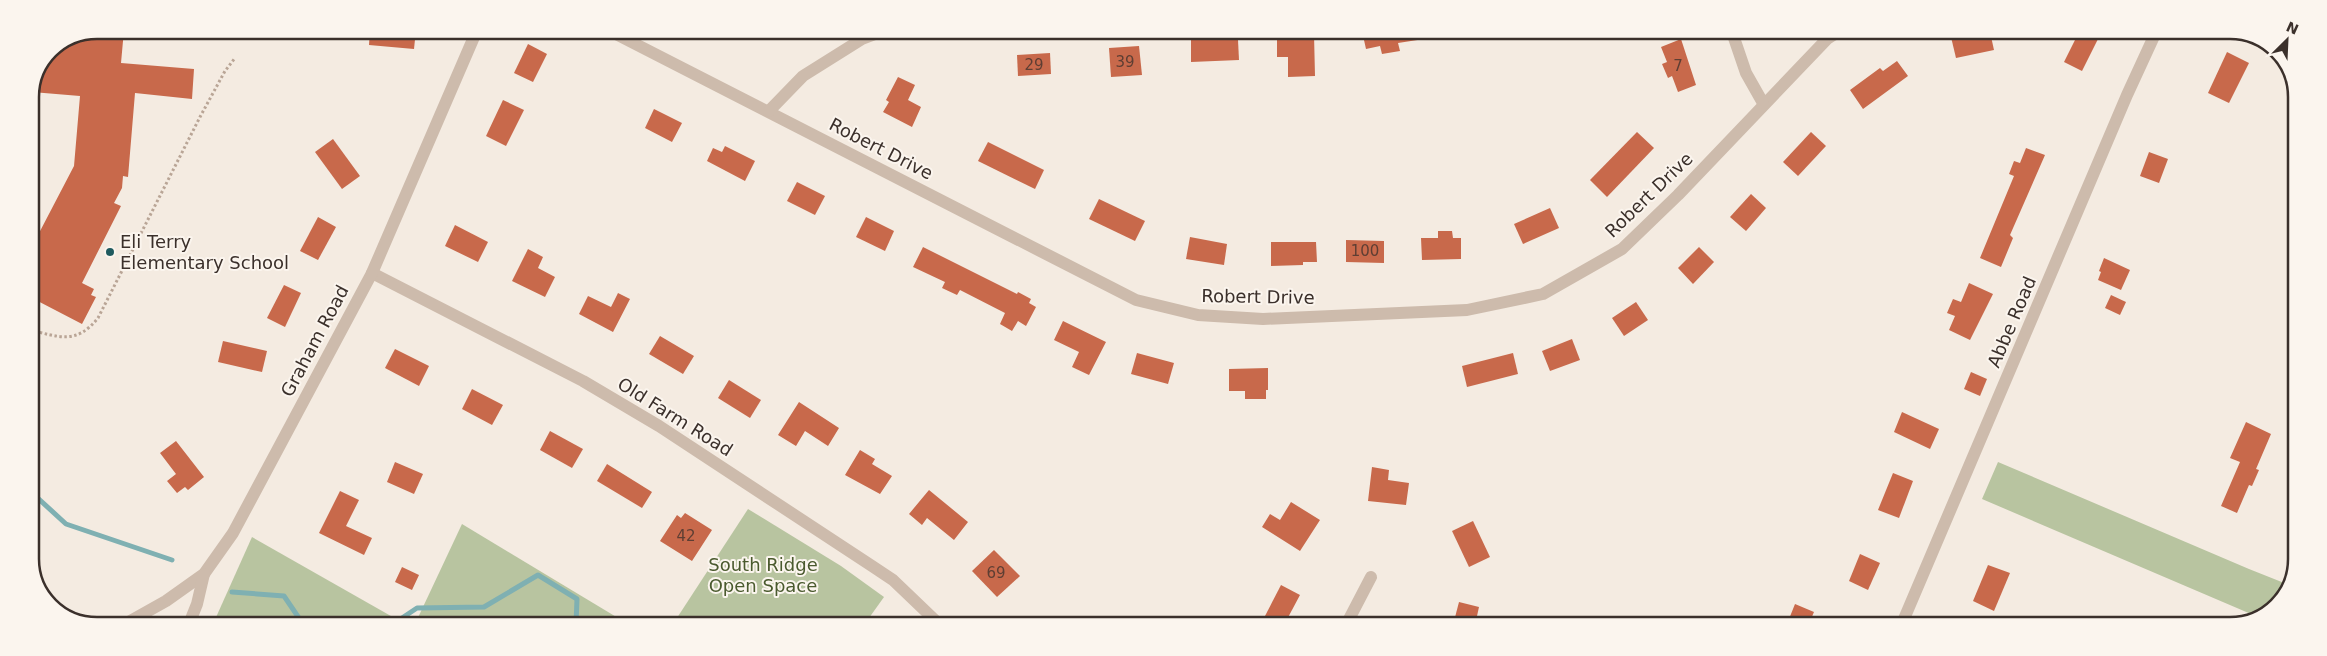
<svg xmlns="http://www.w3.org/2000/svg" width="2327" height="656" viewBox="0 0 2327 656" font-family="'DejaVu Sans',sans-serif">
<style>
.green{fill:#b8c4a0}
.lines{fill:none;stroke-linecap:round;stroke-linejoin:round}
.stream{stroke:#7fb0b2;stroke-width:5}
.building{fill:#c8694b}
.path{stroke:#b9a596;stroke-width:3;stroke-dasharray:2.5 2.5;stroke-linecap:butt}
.minor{stroke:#cdbbac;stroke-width:12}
.poi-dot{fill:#1f5a5e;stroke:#fbf5ee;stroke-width:2}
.labels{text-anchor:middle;stroke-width:4;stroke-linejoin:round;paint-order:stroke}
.number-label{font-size:15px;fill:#5e3e33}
.street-label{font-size:18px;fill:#3b302b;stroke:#fbf5ee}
.poi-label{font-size:18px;fill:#3b302b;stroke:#fbf5ee;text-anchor:start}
.park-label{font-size:18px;fill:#4a5a2e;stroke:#fbf5ee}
.rim{fill:none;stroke:#3b302b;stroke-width:2.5}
</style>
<rect width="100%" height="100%" fill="#f4ebe1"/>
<!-- green -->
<g class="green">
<polygon points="1998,462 2249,569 2289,585 2271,612 2258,617 1982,499"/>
<polygon points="748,509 841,566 884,597 864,625 673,624"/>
<polygon points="462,524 628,624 415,624"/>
<polygon points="252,537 405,624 213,624"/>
</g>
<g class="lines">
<!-- stream -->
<g class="stream">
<polyline points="30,491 66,524 172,560"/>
<polyline points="232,592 284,596 303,624"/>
<polyline points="393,624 417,608 484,607 538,575 577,599 576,624"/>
</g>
</g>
<!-- building -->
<g class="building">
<polygon points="97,30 124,30 121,63 194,69 192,99 135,93 128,177 123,176 122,188 114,203 121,206 82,283 94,289 91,295 96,297 82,324 30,297 30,231 38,235 74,166 80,96 32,92 50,49"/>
<polygon points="370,30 416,30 414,49 369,45"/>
<polygon points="1362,31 1424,31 1424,39 1398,43 1400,51 1382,54 1380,46 1366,49"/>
<polygon points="1978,32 1990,32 1994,50 1956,58 1951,37"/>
<polygon points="2079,32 2089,32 2099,37 2082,71 2064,62"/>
<polygon points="1314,34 1315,76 1288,77 1288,57 1277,57 1277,35"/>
<polygon points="1681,39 1696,85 1678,92 1672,76 1668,78 1662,64 1667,62 1661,47"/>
<polygon points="1191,40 1238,40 1239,60 1191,62"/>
<polygon points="528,44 547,54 533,82 514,73"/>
<polygon points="1139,46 1142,75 1111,77 1109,48"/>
<polygon points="2227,52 2249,63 2229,103 2208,93"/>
<polygon points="1050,53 1051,74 1018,76 1017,55"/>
<polygon points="1897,61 1908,76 1863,109 1850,90 1880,68 1883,71"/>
<polygon points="898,77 915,85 908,100 921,107 912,127 883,112 889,102 886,100"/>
<polygon points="503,100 524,110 506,146 486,136"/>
<polygon points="654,109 682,123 672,142 645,128"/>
<polygon points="1637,132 1654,148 1607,197 1590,180"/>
<polygon points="1811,132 1826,146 1798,176 1783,162"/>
<polygon points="333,139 360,176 342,189 315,152"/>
<polygon points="988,142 1044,170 1035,189 978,161"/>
<polygon points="725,146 755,161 745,181 707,161 713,148 722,152"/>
<polygon points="2026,148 2045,155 2010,235 2013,238 2001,267 1980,258 2014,176 2009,174 2014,161 2020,163"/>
<polygon points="2149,152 2168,159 2159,183 2140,176"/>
<polygon points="797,182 825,196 815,215 787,201"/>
<polygon points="1751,194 1766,208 1746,231 1730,217"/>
<polygon points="1099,199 1145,221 1135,241 1089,219"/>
<polygon points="1550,208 1559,228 1523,244 1514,224"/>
<polygon points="318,217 336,227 318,260 300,251"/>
<polygon points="866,217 894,231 885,251 856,237"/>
<polygon points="455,225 488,242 478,262 445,246"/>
<polygon points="1438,231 1452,231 1453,238 1461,238 1461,259 1422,260 1421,238 1438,238"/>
<polygon points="1190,237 1227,244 1224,265 1186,259"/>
<polygon points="1346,240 1384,241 1384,263 1346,262"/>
<polygon points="1271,242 1316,242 1317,262 1303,262 1303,265 1271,266"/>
<polygon points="923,247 1017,294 1018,292 1031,299 1029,303 1036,307 1026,326 1018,321 1012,331 1000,324 1005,313 960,290 957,295 942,288 945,282 913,267"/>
<polygon points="1699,247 1714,262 1693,284 1678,268"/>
<polygon points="528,249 543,257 538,268 555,277 545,297 512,281"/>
<polygon points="2104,258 2130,270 2121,290 2098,280 2101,272 2099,271"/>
<polygon points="1969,283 1993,294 1970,340 1949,330 1955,316 1947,313 1953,299 1961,302"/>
<polygon points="284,285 301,293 285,327 267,318"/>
<polygon points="618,293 630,299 613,332 579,314 588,296 611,307"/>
<polygon points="2111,295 2126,302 2120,315 2105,308"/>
<polygon points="1636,302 1648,320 1624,336 1612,318"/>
<polygon points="1063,321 1106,342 1089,375 1072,367 1079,352 1054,340"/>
<polygon points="660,336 694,356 683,374 649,354"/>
<polygon points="1572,339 1580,360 1550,371 1542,351"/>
<polygon points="223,341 267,351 262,372 218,362"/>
<polygon points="395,349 429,366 419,386 385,368"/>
<polygon points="1137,353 1174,363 1168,384 1131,374"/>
<polygon points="1513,353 1518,374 1467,387 1462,366"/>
<polygon points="1268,368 1268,390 1266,390 1266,399 1245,399 1245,391 1229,391 1229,369"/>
<polygon points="1971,372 1987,379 1980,396 1964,389"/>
<polygon points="729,380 761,400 750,418 718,398"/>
<polygon points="472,389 503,405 492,425 462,409"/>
<polygon points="799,402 839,428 828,446 805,431 796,446 778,435"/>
<polygon points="1902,412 1939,429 1930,449 1894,432"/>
<polygon points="2246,422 2271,434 2256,469 2259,470 2252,486 2249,485 2237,513 2221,506 2240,462 2230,458"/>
<polygon points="550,431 583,449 572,468 540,450"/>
<polygon points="176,441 204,477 188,490 185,487 177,493 167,481 176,474 160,453"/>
<polygon points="860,450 875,459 872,464 892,476 880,494 845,475"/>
<polygon points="395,462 423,474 414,494 387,482"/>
<polygon points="607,464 652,492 642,508 597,481"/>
<polygon points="1372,467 1389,470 1388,480 1409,483 1406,505 1368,501"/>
<polygon points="1893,473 1913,481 1899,518 1878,510"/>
<polygon points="929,490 968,522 954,540 927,518 922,525 909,514"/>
<polygon points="340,491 359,500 346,526 372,538 364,555 319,533"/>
<polygon points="1291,502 1320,520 1300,551 1262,527 1270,514 1280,520"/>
<polygon points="685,513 712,530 692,561 660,541 677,515 681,518"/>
<polygon points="1473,521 1490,557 1469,567 1452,531"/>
<polygon points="994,550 1020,576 997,597 972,571"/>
<polygon points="1860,554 1880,563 1868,590 1849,581"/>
<polygon points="1988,565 2010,573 1994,611 1973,601"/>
<polygon points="402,567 419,575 412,590 395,582"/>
<polygon points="1281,585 1300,595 1284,625 1265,616"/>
<polygon points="1459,602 1479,607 1475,625 1453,625"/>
<polygon points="1795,604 1814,612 1808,626 1789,619"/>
</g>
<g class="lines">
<!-- path -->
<path class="path" d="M 30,330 C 60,337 76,345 98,318 L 200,117 L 225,71 L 235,58"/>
<!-- minor -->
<g class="minor">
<polyline points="610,31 1136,300 1198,315 1263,319 1467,310 1543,294 1622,249 1678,195 1827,39 1838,32"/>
<polyline points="1732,32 1746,73 1763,103"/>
<polyline points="769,111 803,76 862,39 883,31"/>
<polyline points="372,273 583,381 659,426 872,566 893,580 940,625"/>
<polyline points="125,624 166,601 204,574 233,533 372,273 477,30"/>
<polyline points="189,624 197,604 204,574"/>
<polyline points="1346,625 1371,577"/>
<polyline points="1901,626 2127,95 2156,32"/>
</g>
</g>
<!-- markers -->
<circle class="poi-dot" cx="110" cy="252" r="5"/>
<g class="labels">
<!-- number labels -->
<g class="number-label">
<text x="1125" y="67">39</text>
<text x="1034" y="70">29</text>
<text x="1678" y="71">7</text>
<text x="1365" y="256">100</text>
<text x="686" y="541">42</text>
<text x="996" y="578">69</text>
</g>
<!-- street labels -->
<g class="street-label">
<text transform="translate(881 149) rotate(27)" y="6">Robert Drive</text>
<text transform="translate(1649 195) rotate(-44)" y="6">Robert Drive</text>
<text transform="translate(1258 297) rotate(1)" y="6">Robert Drive</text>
<text transform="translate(2012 322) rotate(-67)" y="6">Abbe Road</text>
<text transform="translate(315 341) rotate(-62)" y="6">Graham Road</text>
<text transform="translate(675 417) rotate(32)" y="6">Old Farm Road</text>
</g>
<!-- poi labels -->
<g class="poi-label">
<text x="120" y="248">Eli Terry<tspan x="120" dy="21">Elementary School</tspan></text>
</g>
<!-- park labels -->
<g class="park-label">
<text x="763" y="571">South Ridge<tspan x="763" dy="21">Open Space</tspan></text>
</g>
</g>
<!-- crop -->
<path d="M0 0H2327V656H0ZM97 39H2230A58 58 0 0 1 2288 97V559A58 58 0 0 1 2230 617H97A58 58 0 0 1 39 559V97A58 58 0 0 1 97 39Z" fill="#fbf5ee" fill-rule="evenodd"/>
<path class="rim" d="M97 39H2230A58 58 0 0 1 2288 97V559A58 58 0 0 1 2230 617H97A58 58 0 0 1 39 559V97A58 58 0 0 1 97 39Z"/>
<!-- north arrow -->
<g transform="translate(2287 40) rotate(24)" stroke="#fbf5ee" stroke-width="4" paint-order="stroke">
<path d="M0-4L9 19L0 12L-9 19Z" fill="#3b302b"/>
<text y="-8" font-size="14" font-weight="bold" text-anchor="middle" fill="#3b302b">N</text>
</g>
</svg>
